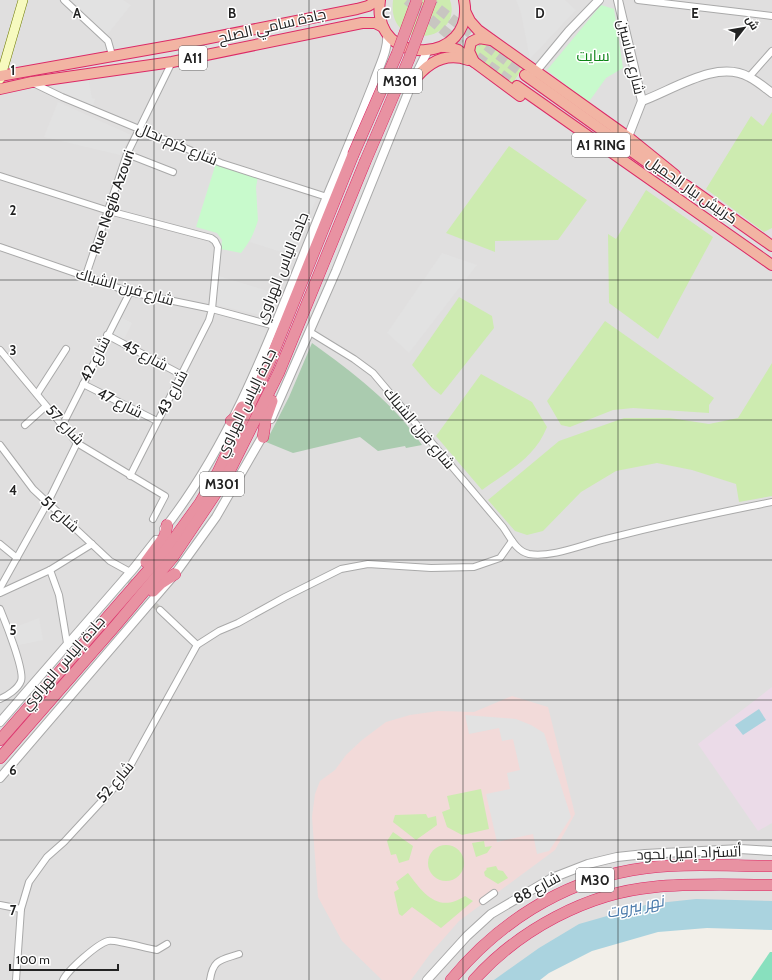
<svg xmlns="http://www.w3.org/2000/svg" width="772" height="980" viewBox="0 0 772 980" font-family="Cabin,Cairo,sans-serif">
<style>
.residential{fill:#e0dfdf}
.commercial{fill:#f2dad9}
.industrial{fill:#ebdbe8}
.grass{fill:#cdebb0}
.cemetery{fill:#aacbaf}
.park{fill:#c8facc}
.pitch{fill:#88e0be}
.parking{fill:#e2e2e2}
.water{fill:#aad3df}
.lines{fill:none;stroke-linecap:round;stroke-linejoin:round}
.minor-tunnel{stroke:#c8c6c1;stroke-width:6;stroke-dasharray:6 3;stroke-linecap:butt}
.trunk-tunnel{stroke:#c8c6c1;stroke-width:10;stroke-dasharray:10 5;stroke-linecap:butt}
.minor-casing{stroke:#a9a9a9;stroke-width:8}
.tertiary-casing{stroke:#a9a9a9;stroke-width:10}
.secondary-casing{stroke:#707d05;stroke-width:10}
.trunk-casing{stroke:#dc2a67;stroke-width:12}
.motorway-casing{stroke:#dc2a67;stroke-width:12}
.minor{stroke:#fff;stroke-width:6}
.tertiary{stroke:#fff;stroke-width:8}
.secondary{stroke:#f7fabf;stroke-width:9}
.trunk{stroke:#f2b4a3;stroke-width:10}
.motorway{stroke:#e892a2;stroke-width:11}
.motorway-bridge-casing{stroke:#dc2a67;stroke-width:12;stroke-linecap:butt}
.motorway-bridge{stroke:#e892a2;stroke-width:11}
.grid{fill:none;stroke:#222;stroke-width:1;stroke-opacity:0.55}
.labels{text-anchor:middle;stroke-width:3;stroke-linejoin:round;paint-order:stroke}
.shield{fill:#fff;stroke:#646464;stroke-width:1}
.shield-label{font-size:14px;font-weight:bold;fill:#222}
.street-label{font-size:15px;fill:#222;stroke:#fff}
.park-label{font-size:15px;fill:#0c8416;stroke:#fff}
.water-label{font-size:16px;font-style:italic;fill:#4a7aab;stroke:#fff}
.grid-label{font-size:13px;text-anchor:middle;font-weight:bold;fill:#222;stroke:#fff;stroke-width:3;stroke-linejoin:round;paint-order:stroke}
</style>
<rect width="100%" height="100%" fill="#f2efe9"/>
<!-- residential -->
<polygon class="residential" points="0,0 772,0 772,914 663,916 519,980 0,980"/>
<!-- commercial -->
<polygon class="commercial" points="512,696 548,707 575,814 555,850 459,921 430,954 411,980 382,980 342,941 318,897 312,817 315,794 320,781 335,770 346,755 362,740 386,722 410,715 438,711 474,712"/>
<!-- industrial -->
<polygon class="industrial" points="772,687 772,823 758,831 698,744"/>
<!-- grass -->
<g class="grass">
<path d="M 393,0 L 450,0 C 464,42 386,54 393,0 Z"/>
<polygon points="485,42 522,69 512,84 473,57 475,44"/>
<polygon points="772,112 772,228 764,232 706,189 751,116 763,126"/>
<polygon points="509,146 587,200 558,240 495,241 495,252 446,233"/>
<polygon points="646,190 713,237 658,339 609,303 608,234 616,239"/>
<polygon points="459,297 492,316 494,328 441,395 432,388 412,365"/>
<polygon points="605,321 714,398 709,405 709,413 633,408 613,410 570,427 561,425 547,401"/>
<polygon points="772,363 772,496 739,502 736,484 692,470 657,463 616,471 581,492 543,531 527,535 515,531 488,500 559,441 624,418 670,418 709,424 738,418"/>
<path d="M 481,374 L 532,402 L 547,427 C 534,459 509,470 482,490 L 436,436 Z"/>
<polygon points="481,789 489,829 462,835 447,827 442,812 450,809 447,796"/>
<polygon points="426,814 428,818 436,816 437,825 416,840 393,822 395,815"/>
<polygon points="393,832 413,846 409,860 399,863 396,854 391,855 387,841"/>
<polygon points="484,841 485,847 492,846 487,853 476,857 472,843"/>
<circle cx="446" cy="863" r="18"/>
<polygon points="496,866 498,870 503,871 508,878 498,884 485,876 484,872 487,869 486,868"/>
<path d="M 408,873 C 423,893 438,914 465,896 L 473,901 L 441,928 L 412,907 L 402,916 L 399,914 L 394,892 L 399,889 L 396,882 Z"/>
</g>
<!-- cemetery -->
<path class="cemetery" d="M 312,343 C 352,372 394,403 422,445 L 406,448 L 405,446 L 378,451 L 360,437 L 293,453 L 266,442 L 289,397 Z"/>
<!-- park -->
<g class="park">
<polygon points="601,5 614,9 623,68 606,78 588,103 547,70"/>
<path d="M 216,163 L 258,177 C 255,192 259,205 258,220 C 256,232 248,244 241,253 L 221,249 L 222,240 L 217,233 L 196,227 Z"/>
</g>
<!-- pitch -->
<polygon class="pitch" points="770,952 772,952 772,980 751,980"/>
<!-- parking -->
<g class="parking">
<polygon points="70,0 123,0 131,5 107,35"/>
<polygon points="516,0 565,0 576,10 530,59 521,13"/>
<polygon points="88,77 92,98 95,99 93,106 52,87 52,83"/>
<polygon points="58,102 131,135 120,155 44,137"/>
<polygon points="258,177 316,200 291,255 250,242 258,221 256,187"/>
<polygon points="442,253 477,265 409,353 387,333"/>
<polygon points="219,276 275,293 265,316 217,305"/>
<polygon points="118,316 132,323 123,341 110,334"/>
<polygon points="39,618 43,640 14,646 8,630"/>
<polygon points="465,715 516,719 531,725 544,733 571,817 549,851 537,854 533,834 497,842 486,794 510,789 507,773 520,770 513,739 502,741 499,728 469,734"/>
</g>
<!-- water -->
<g class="water">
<polygon points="759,709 766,720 743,735 735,725"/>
<polygon points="696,899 772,901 772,930 707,928 658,932 592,951 549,973 540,980 494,980 539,948 579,924 649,904"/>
</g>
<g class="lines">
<!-- minor-tunnel -->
<polyline class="minor-tunnel" points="122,574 160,610"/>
<!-- trunk-tunnel -->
<g class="trunk-tunnel">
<polyline points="407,0 460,44 517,86"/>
<polyline points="427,0 525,75"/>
</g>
<!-- minor casing -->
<g class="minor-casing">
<g id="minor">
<polyline points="64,0 108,41 112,55"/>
<polyline points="638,0 772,16"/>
<polyline points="749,77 772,51"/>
<polyline points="33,83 62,97 221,163 327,197"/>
<polyline points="127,154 173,172"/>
<polyline points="0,176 109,211 211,238 215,241 218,247 212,309 209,320 130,476"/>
<polyline points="0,247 130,292 212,309 275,326"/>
<polyline points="85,278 127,154 172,62"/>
<path d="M 310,332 L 354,359 L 373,373 L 503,527 C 510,537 516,551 529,554 C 552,558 584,544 606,539 C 661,525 716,513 772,502"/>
<polyline points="107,335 182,375"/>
<polyline points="0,350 77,443 165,496 153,519"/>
<polyline points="83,384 157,421"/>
<polyline points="37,394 66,349"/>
<polyline points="25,425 46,406"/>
<polyline points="62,426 130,292"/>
<polyline points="0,445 33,489 110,561 130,572"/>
<polyline points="0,544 17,558"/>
<polyline points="50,570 59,595 67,643"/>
<polyline points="0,588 48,502 77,443"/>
<polyline points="0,593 50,570 92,544"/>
<path d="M 0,609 C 5,621 25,671 21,681 C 18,689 7,696 0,699"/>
<polyline points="160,610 197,645"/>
<polyline points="483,901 494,893"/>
<polyline points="0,905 21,909"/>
<polyline points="16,980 21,909 29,882 47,857 64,842 124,777 197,645 219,631 238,623 285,597 341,569 368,564 431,568 474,567 500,558 512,541"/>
<path d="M 63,980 C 68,970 97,944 108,941 C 115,939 148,949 157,950 L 167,944"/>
<path d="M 210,980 C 213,959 221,960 239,954"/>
</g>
</g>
<!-- tertiary casing -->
<g class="tertiary-casing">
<g id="tertiary">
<polyline points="618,0 642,101 628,137"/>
<polyline points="535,72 569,31 599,0"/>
<path d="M 642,101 C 673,90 717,59 749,77 C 757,81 764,87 772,93"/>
<polyline points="271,419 336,271 412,83 427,52"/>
<path d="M 164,529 C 244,427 284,297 334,180 C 348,147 361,115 374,82 C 379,66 389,49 387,33"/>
<polyline points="0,722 134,568 156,540"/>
<polyline points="0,778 175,574 216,517 265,432"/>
<polyline points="427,980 467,936 491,914 552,878 588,864 617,857 645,854 740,849 772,851"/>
</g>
</g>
<!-- secondary casing -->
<g class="secondary-casing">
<polyline id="secondary" points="0,79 23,0"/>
</g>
<!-- trunk casing -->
<g class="trunk-casing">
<g id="trunk">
<path d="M 380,0 C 371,70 477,64 464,0"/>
<polyline points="465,11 470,21 478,30 628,137 675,175"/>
<polyline points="442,47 449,47 458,50 520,96"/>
<polyline points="474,62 469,51 471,42 479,38 491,40"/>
<polyline points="525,75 648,163 687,186 772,246"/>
<polyline points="0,76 180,44 357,9 368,6 378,0"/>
<path d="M 412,83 C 426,64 444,51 468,60"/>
<polyline points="517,86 772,265"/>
<polyline points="0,89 32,82 172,62 362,23 375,23 383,27"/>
</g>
</g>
<!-- motorway casing -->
<g class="motorway-casing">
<g id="motorway">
<polyline points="231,421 237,416 242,407"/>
<polyline points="263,437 266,418 272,401"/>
<polyline points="146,562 165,536 167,525"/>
<polyline points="153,591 161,583 175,574"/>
<polyline points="0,740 166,550 200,503 218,472 268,366 353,155"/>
<polyline points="0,758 116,625 173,557 226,478 279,372 365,162"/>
<path d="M 451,980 C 497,924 560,883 632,870 C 678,862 726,866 772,866"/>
<path d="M 474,980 C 519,930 587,893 654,887 C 693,883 733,885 772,885"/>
</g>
</g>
<!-- minor -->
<use href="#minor" class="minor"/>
<!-- tertiary -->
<use href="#tertiary" class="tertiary"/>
<!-- secondary -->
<use href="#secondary" class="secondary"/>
<!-- trunk -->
<use href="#trunk" class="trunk"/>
<!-- motorway -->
<use href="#motorway" class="motorway"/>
<!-- motorway-bridge casing -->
<g class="motorway-bridge-casing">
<g id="motorway-bridge">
<polyline points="353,155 397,54 417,0"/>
<polyline points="365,162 409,59 431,0"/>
</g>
</g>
<!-- motorway-bridge -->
<use href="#motorway-bridge" class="motorway-bridge"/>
</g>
<!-- grid -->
<path class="grid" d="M 154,0 L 154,980M 309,0 L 309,980M 463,0 L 463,980M 618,0 L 618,980M 0,140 L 772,140M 0,280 L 772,280M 0,420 L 772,420M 0,560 L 772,560M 0,700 L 772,700M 0,840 L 772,840"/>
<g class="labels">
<!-- shield labels -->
<g class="shield">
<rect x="179" y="46" width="28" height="24" rx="3"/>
<rect x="378" y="69" width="44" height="24" rx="3"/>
<rect x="572" y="133" width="58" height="24" rx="3"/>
<rect x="200" y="472" width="44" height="24" rx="3"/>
<rect x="576" y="868" width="38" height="24" rx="3"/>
</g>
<g class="shield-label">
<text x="193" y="63">A11</text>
<text x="400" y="86">M301</text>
<text x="601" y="150">A1 RING</text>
<text x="222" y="489">M301</text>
<text x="595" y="885">M30</text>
</g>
<!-- street labels -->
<g class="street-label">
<text transform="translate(272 26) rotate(-13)" y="5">جادة سامي الصلح</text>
<text transform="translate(631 57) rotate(77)" y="5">شارع ساسين</text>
<text transform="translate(177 144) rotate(23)" y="5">شارع كرم ىحال</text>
<text transform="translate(692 190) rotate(35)" y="5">كرنيش بيار الجميل</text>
<text transform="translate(112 202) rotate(-71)" y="5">Rue Negib Azouri</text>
<text transform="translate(282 268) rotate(-68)" y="5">جادة الياس الهراوي</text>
<text transform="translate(125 287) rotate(16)" y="5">شارع فرن الشباك</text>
<text transform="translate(145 355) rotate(28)" y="5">شارع 45</text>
<text transform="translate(95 359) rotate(-63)" y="5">شارع 42</text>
<text transform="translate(172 393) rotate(-62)" y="5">شارع 43</text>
<text transform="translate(120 403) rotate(27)" y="5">شارع 47</text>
<text transform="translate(246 403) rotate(-64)" y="5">جادة إلياس الهراوي</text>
<text transform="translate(65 425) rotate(47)" y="5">شارع 57</text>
<text transform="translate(419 428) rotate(50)" y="5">شارع فرن الشباك</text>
<text transform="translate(60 514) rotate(43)" y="5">شارع 51</text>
<text transform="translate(63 663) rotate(-49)" y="5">جادة إلياس الهراوي</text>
<text transform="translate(115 782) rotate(-50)" y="5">شارع 52</text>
<text transform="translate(689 853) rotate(-2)" y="5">أتستراد إميل لحود</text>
<text transform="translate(537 888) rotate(-28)" y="5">شارع 88</text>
</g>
<!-- park labels -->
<g class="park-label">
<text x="593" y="61">سايت</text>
</g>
<!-- water labels -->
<g class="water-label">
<text transform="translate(635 906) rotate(-12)" y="6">نهر بيروت</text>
</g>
</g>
<g class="grid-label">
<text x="77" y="18">A</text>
<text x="232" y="18">B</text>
<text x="386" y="18">C</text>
<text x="540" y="18">D</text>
<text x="695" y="18">E</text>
<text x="13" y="75">1</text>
<text x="13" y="215">2</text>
<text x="13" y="355">3</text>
<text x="13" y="495">4</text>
<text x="13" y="635">5</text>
<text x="13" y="775">6</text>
<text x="13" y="915">7</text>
</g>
<!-- north arrow -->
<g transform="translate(744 28) rotate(59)" stroke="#ffffff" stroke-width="3" paint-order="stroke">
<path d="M0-3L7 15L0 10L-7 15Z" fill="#222222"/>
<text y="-6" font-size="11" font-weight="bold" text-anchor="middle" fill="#222222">ش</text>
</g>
<!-- scale -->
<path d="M10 964v6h108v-6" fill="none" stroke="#222222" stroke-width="2"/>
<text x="16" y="964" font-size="12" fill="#222222" stroke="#ffffff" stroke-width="3" paint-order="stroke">100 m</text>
</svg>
